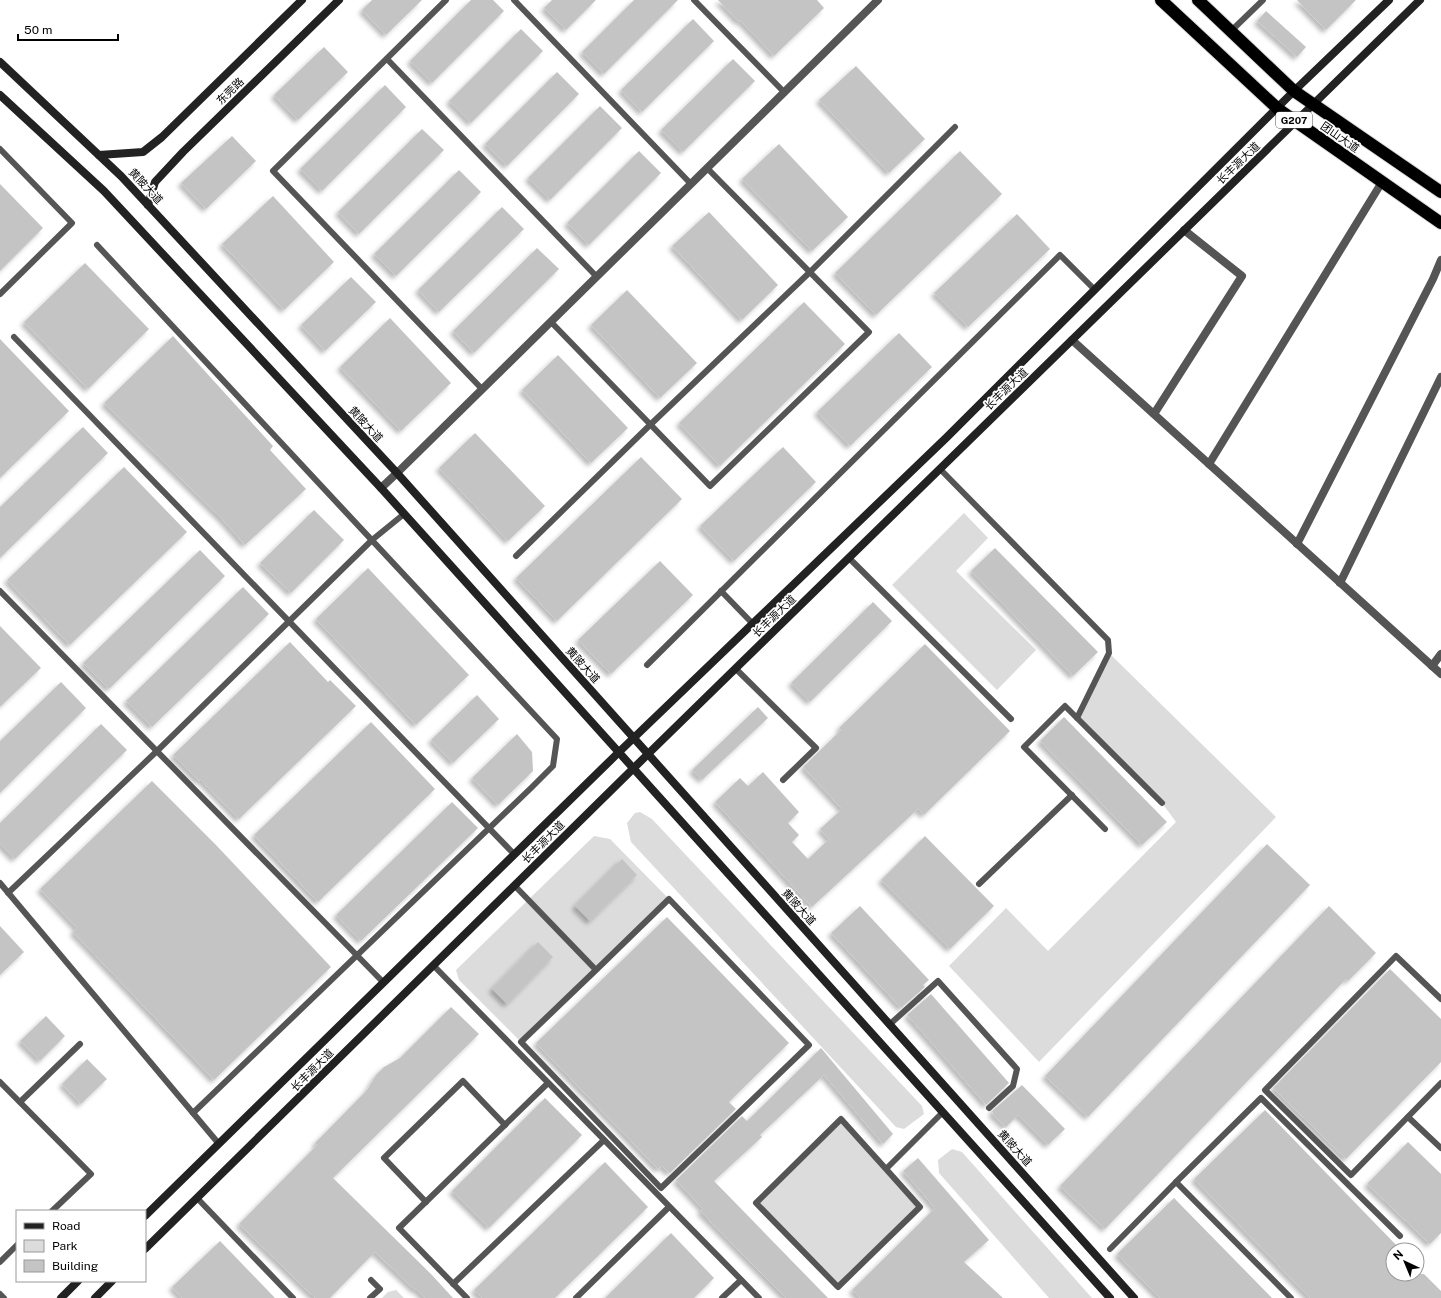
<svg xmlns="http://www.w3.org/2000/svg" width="1441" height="1298" viewBox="0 0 1441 1298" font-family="'Public Sans','Noto Sans SC',sans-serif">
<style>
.green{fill:#dcdcdc}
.building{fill:#c4c4c4;filter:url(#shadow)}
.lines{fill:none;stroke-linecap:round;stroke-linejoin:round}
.highway-casing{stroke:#dbdbdb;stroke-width:14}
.lane{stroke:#555;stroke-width:6}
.street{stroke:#555;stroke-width:8}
.secondary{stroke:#222;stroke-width:8}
.highway{stroke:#000;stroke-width:12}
.labels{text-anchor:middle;stroke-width:3.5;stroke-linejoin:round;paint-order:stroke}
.shield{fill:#fff;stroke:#4c4c4c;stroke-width:1}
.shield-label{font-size:10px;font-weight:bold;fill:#000}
.street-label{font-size:11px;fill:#000;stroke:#fff}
</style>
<defs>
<filter id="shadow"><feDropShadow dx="-3.5" dy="3.5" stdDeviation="2" flood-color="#0004"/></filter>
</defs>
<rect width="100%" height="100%" fill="#fff"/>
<!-- green -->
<g class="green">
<polygon points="964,513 988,538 956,571 1036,650 997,690 892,585"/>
<polygon points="1109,653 1276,817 1039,1062 949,966 1006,908 1048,951 1176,822 1162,803 1077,718"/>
<polygon points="640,812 652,819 922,1106 924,1114 904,1129 896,1127 631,842 627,823 635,813"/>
<polygon points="594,836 610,839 669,899 521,1042 459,980 456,970"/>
<polygon points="841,1119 920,1207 838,1287 756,1203"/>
<polygon points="952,1149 962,1152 1092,1298 1049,1298 939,1173 938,1160"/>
<polygon points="396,1290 404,1298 382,1298 388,1292"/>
</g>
<!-- building -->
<g class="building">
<polygon points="372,0 422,0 386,35 362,10"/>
<polygon points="471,0 493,0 504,11 432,83 410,61"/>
<polygon points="552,0 596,0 566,30 544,8"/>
<polygon points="634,0 678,0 604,74 582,52"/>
<polygon points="718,0 817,0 824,8 774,56 740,20 739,22"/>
<polygon points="1297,0 1356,0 1326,30"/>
<polygon points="1266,11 1306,47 1297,57 1257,21"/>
<polygon points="693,19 714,41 642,112 621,90"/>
<polygon points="521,29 543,51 471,123 449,101"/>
<polygon points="324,47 348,72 298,120 274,95"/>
<polygon points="733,59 755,81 683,152 661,130"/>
<polygon points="856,66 925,139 889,173 819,100"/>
<polygon points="557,72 579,94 507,166 485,144"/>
<polygon points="385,85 406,107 322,191 300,169"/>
<polygon points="600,106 622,128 550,200 528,178"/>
<polygon points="422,129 444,150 359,234 338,212"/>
<polygon points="232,136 256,161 206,209 181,183"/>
<polygon points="779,144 848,217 812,251 742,179"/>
<polygon points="639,151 661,173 589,245 567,223"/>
<polygon points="960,151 1002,194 876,315 835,273"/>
<polygon points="459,170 481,192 396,276 374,254"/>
<polygon points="0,184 43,228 0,271"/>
<polygon points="273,196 334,262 284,310 222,244"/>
<polygon points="502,207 524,229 439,312 418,290"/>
<polygon points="709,212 778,285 742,320 672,246"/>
<polygon points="1017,214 1050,249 968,327 934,293"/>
<polygon points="537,248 559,269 474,353 453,331"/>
<polygon points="85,263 149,329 88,389 24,322"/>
<polygon points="351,277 376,302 325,351 301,325"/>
<polygon points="627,290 697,363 660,398 591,325"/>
<polygon points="804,302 845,344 720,466 679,423"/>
<polygon points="390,318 451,383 401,431 340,367"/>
<polygon points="899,333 932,367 850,446 817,412"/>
<polygon points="173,336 273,446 270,450 306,489 245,545 221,518 104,403"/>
<polygon points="0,339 69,411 0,478"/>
<polygon points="558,355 628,428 591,463 522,390"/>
<polygon points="83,427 108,453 0,558 0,507"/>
<polygon points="475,433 545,506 508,541 439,468"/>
<polygon points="783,447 816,482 734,561 700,526"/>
<polygon points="641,457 682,499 557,621 516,578"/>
<polygon points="124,467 187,532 70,645 7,580"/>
<polygon points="314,510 344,540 291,593 260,563"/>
<polygon points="995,548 1098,652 1073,676 971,571"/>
<polygon points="200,550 225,576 109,689 83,663"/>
<polygon points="660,561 693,595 611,674 578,640"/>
<polygon points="368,568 469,675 416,725 316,619"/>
<polygon points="243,587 269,614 152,727 126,701"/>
<polygon points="873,602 892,621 810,702 791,683"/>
<polygon points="0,626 41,668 0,707"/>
<polygon points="290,642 328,682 330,680 356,706 239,819 200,779 199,781 173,755"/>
<polygon points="925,644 1010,731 924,815 918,809 812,907 715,802 740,778 748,786 763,772 799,812 788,823 799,835 792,842 808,859 829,839 820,829 842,809 803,767 841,730 839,728"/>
<polygon points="61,682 86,708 0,793 0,741"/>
<polygon points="477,695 499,719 453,763 431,740"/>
<polygon points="758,707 768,718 702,780 692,770"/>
<polygon points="1064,717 1167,822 1142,845 1040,741"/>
<polygon points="371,722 435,789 318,902 254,835"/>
<polygon points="101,724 127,750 15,859 0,844 0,823"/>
<polygon points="517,734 532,752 533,771 498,805 472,778"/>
<polygon points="152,781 216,845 331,967 214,1080 73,932 77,928 40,889"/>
<polygon points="452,802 478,828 361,941 336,915"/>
<polygon points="925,836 994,906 950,949 881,880"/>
<polygon points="1267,844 1310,885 1088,1117 1045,1076"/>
<polygon points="622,859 637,875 590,921 575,906"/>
<polygon points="860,906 929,980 923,985 925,987 901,1008 831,933"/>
<polygon points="1329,906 1376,953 1348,981 1346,979 1105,1229 1060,1186"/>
<polygon points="667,917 789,1043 729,1102 736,1109 670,1173 662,1166 658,1169 536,1043"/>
<polygon points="0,926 24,952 0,975"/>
<polygon points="538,942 553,957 507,1004 492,989"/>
<polygon points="1390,969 1441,1019 1441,1062 1346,1159 1273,1088"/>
<polygon points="931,994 1009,1083 986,1105 907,1015"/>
<polygon points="451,1007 479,1034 333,1178 431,1274 453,1298 425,1298 416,1289 415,1290 375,1252 330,1298 315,1298 239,1224 317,1145 315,1143 367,1090 376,1075 384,1067 400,1058"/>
<polygon points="46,1016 65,1036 40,1061 20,1041"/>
<polygon points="821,1048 893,1134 883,1144 824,1075 760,1135 762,1137 714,1181 828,1298 786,1298 700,1211 703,1209 676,1180 742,1116 747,1121"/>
<polygon points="87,1059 107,1079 81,1104 62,1084"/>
<polygon points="1022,1085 1065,1129 1048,1145 1018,1115 1006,1127 992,1114 993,1113 992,1111"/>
<polygon points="545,1098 582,1135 489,1228 452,1191"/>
<polygon points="1265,1110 1401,1250 1393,1250 1393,1274 1424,1274 1441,1291 1441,1298 1310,1298 1194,1179"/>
<polygon points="1408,1142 1441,1174 1441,1233 1430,1244 1367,1184"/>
<polygon points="918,1158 989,1240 964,1262 1003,1298 860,1298 852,1290 935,1208 903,1171"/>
<polygon points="605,1162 648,1207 555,1298 482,1298 474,1290"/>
<polygon points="1174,1198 1272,1298 1160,1298 1117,1254"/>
<polygon points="671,1233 714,1278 694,1298 605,1298"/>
<polygon points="220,1241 275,1298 182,1298 172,1287"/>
</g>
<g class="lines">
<!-- highway casing -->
<g class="highway-casing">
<g id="highway">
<polyline points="1161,0 1278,109 1441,223"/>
<polyline points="1198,0 1294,91 1441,192"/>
</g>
</g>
<!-- lane -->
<g class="lane">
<polyline points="446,0 273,171 482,389"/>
<polyline points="514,0 691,184"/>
<polyline points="694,0 784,92"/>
<polyline points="1231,31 1263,0"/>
<polyline points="387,59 597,277"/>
<polyline points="0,149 72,223 0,294"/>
<polyline points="97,245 557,739 553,766 531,788 193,1113"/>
<polyline points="551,322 710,486 869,332 707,168"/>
<polyline points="14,337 514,854"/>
<polyline points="940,469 1108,640 1109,653 1077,718 1065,706 1024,747 1105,829"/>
<polyline points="516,556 650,425 810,272 955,127"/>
<polyline points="849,558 1011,719"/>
<polyline points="0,591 383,982"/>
<polyline points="721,591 753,624"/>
<polyline points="647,665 1060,255 1095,290"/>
<polyline points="736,669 816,748 783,780"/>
<polyline points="1077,718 1162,803"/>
<polyline points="0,883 219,1144"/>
<polyline points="979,884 1072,795"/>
<polyline points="515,886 596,970 669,899 809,1045 661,1188 521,1042 596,970"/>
<polyline points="8,893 157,751 372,540 404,514"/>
<polyline points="433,965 759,1298"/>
<polyline points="1441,999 1396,956 1265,1090 1351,1175 1441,1083"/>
<polyline points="889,1025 938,981 1017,1069 1013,1086 989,1108"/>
<polyline points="0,1082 91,1174 52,1211"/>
<polyline points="20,1102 80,1044"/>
<polyline points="1408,1117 1441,1148"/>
<polyline points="886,1169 920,1207 838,1287 756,1203 841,1119 886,1169 942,1113"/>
<polyline points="197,1198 293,1298"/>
<polyline points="426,1202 384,1158 463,1081 505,1125"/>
<polyline points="1110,1249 1176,1182"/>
<polyline points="0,1262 17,1245"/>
<polyline points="453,1284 604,1140"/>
<polyline points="0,1294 4,1298"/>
<polyline points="370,1298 380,1289 371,1280"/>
<polyline points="467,1298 399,1228 548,1083"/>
<polyline points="576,1298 669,1207"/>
<polyline points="722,1298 741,1280"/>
<polyline points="1291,1298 1176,1182 1261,1098 1400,1236"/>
</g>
<!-- street -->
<g class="street">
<polyline points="1072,340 1441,674"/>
<polyline points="1154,414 1242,276 1184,230"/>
<polyline points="1209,464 1382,182"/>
<polyline points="381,488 397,473 878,0"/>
<polyline points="1297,544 1433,279 1441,260"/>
<polyline points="1340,583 1441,377"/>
<polyline points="1432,666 1441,654"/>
</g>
<!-- secondary -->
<g class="secondary">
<polyline points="0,62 121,176 397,473 1134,1298"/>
<polyline points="0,95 104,191 381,488 1110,1298"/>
<polyline points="99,155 143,152 162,137 302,0"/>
<polyline points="148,205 155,182 183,152 339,0"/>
<polyline points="145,1216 618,753 946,438 1294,91 1389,0"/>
<polyline points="145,1249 648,754 1420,0"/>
<polyline points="61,1298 78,1281"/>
<polyline points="95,1298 112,1281"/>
</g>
<!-- highway -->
<use href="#highway" class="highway"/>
</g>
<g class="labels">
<!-- shield labels -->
<rect class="shield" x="1276" y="112" width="36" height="16" rx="3"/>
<g class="shield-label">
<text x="1294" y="124">G207</text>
</g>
<!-- street labels -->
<g class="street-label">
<text transform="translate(230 91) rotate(-44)" y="4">东莞路</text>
<text transform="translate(1340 137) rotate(35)" y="4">团山大道</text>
<text transform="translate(1238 163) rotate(-44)" y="4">长丰源大道</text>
<text transform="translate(146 186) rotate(47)" y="4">黄陂大道</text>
<text transform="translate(1006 389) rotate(-44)" y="4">长丰源大道</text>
<text transform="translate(366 424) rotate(47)" y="4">黄陂大道</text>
<text transform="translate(774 616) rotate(-44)" y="4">长丰源大道</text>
<text transform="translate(583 665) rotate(48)" y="4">黄陂大道</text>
<text transform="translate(543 842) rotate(-45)" y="4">长丰源大道</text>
<text transform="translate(799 907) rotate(48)" y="4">黄陂大道</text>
<text transform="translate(312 1070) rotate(-45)" y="4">长丰源大道</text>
<text transform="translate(1015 1148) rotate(48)" y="4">黄陂大道</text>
</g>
</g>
<!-- legend -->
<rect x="16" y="1210" width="130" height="72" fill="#ffffff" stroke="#999999"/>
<rect x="24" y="1223" width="20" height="6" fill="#222222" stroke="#999999"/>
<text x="52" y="1230" font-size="12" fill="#000000">Road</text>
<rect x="24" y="1240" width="20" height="12" fill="#dcdcdc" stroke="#999999"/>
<text x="52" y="1250" font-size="12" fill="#000000">Park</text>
<rect x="24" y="1260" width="20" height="12" fill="#c4c4c4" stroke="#999999"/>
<text x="52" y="1270" font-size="12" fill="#000000">Building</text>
<!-- north arrow -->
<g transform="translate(1405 1262) rotate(316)"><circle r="19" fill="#ffffff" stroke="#999999"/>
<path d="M0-3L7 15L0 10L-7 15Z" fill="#000000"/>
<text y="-6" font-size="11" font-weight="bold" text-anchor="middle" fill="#000000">N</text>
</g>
<!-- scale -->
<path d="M18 34v6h100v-6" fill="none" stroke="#000000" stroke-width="2"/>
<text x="24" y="34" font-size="12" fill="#000000" stroke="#ffffff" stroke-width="3" paint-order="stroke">50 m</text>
</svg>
